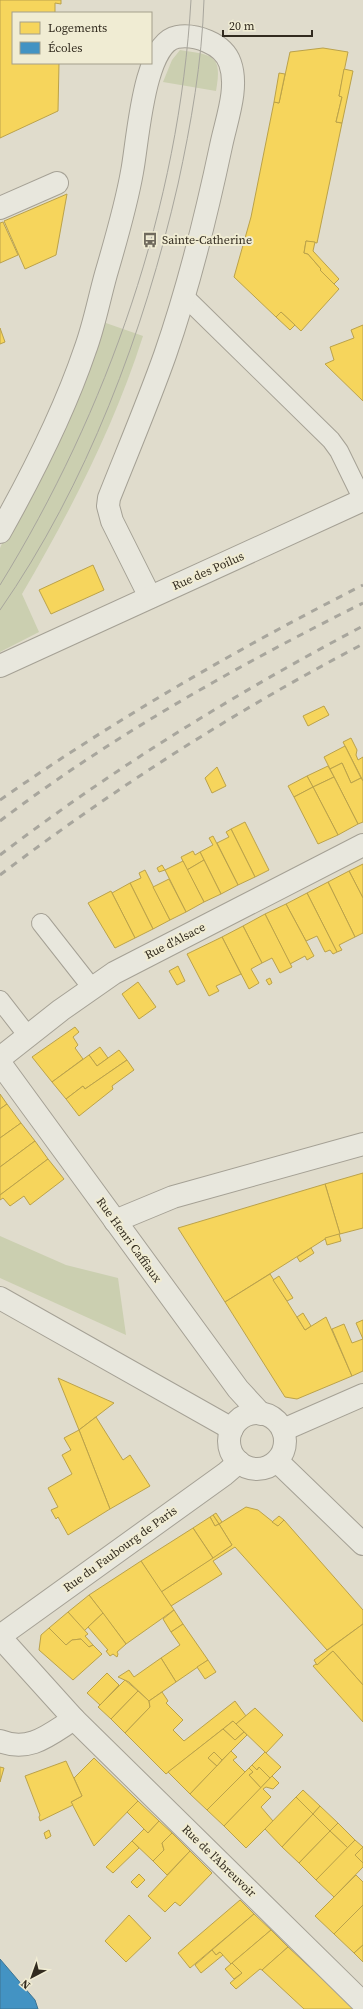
<svg xmlns="http://www.w3.org/2000/svg" width="363" height="2009" viewBox="0 0 363 2009" font-family="'Source Serif 4',serif">
<style>
.green{fill:#cbcfb0}
.homes{fill:#f6d55c;stroke:#bba24a}
.schools{fill:#4393c3;stroke:#3e7492}
.lines{fill:none;stroke-linecap:round;stroke-linejoin:round}
.lane-casing{stroke:#a5a195;stroke-width:20}
.street-casing{stroke:#a5a195;stroke-width:24}
.lane{stroke:#e8e7dd;stroke-width:18}
.street{stroke:#e8e7dd;stroke-width:22}
.tram{stroke:#a8a69d;stroke-width:1}
.rail{stroke:#a8a69d;stroke-width:3;stroke-dasharray:7 7;stroke-linecap:butt}
.labels{text-anchor:middle;stroke-width:4;stroke-linejoin:round;paint-order:stroke}
.poi-label{font-size:12px;fill:#322b1f;stroke:#f0ecd3;text-anchor:start}
.street-label{font-size:12px;fill:#322b1f;stroke:#f0ecd3}
</style>
<rect width="100%" height="100%" fill="#e0dccc"/>
<!-- green -->
<g class="green">
<path d="M 180,50 C 212,55 223,54 216,91 L 163,82 L 172,60 Z"/>
<path d="M 103,322 L 143,336 C 114,427 70,512 22,594 L 39,632 L 0,652 L 0,548 Z"/>
<polygon points="0,1236 66,1265 118,1278 126,1335 0,1278"/>
</g>
<!-- homes -->
<g class="homes">
<polygon points="0,0 61,0 61,4 55,3 55,13 13,13 13,63 59,63 58,111 0,138"/>
<polygon points="323,48 348,52 339,96 342,97 336,122 342,123 317,243 306,241 304,253 308,254 321,269 320,270 339,289 301,331 281,312 276,317 234,277 251,217 274,102 279,103 290,52"/>
<polygon points="344,69 353,71 342,123 336,122 342,97 339,96"/>
<polygon points="279,73 285,74 279,103 274,102"/>
<polygon points="67,194 56,255 25,269 4,221"/>
<polygon points="3,222 18,255 0,263 0,223"/>
<polygon points="306,241 315,242 313,251 339,279 334,284 320,270 321,269 308,254 304,253"/>
<polygon points="281,312 295,325 290,330 276,317"/>
<polygon points="363,325 363,401 325,364 334,360 330,347 354,338 351,330"/>
<polygon points="0,328 5,342 0,344"/>
<polygon points="93,565 104,590 51,614 39,590"/>
<polygon points="324,706 329,715 308,726 303,716"/>
<polygon points="351,738 357,750 356,755 358,760 363,757 363,781 343,742"/>
<polygon points="345,746 361,778 351,783 342,763 330,769 324,757"/>
<polygon points="342,763 351,783 361,778 363,781 363,822 358,824 330,769"/>
<polygon points="328,766 334,777 313,787 307,776"/>
<polygon points="217,767 226,786 212,793 205,778"/>
<polygon points="307,776 313,787 294,797 288,786"/>
<polygon points="334,777 358,824 338,835 313,787"/>
<polygon points="313,787 338,835 318,844 294,797"/>
<polygon points="245,822 269,870 255,877 231,829"/>
<polygon points="231,829 255,877 238,885 217,843 229,837 226,832"/>
<polygon points="213,836 238,885 221,894 200,852 213,845 209,838"/>
<polygon points="193,851 195,855 200,852 204,860 187,870 181,857"/>
<polygon points="204,860 221,894 204,902 187,870"/>
<polygon points="183,861 204,902 186,912 165,870"/>
<polygon points="363,864 363,898 349,871"/>
<polygon points="162,865 165,870 159,872 157,868"/>
<polygon points="145,870 170,920 153,929 130,883 141,878 139,873"/>
<polygon points="349,871 363,898 363,933 355,937 328,882"/>
<polygon points="169,879 186,912 170,920 153,887"/>
<polygon points="328,882 355,937 339,945 342,950 337,952 307,893"/>
<polygon points="130,883 153,929 135,938 112,893"/>
<polygon points="111,891 135,938 115,948 88,903"/>
<polygon points="307,893 337,952 333,954 330,950 325,952 317,936 306,941 286,904"/>
<polygon points="286,904 314,956 307,960 305,956 290,964 265,914"/>
<polygon points="265,914 292,967 280,973 272,958 262,963 243,926"/>
<polygon points="243,926 262,963 251,969 259,983 249,989 222,937"/>
<polygon points="222,937 241,974 216,986 219,991 209,996 187,954"/>
<polygon points="178,966 185,981 177,985 169,971"/>
<polygon points="270,978 272,983 269,985 266,980"/>
<polygon points="138,982 156,1007 139,1019 122,994"/>
<polygon points="75,1027 79,1032 73,1037 78,1045 75,1048 83,1059 52,1082 32,1057"/>
<polygon points="100,1047 108,1058 97,1066 89,1055"/>
<polygon points="119,1050 127,1060 85,1089 83,1086 66,1099 52,1082 89,1055 97,1066"/>
<polygon points="127,1060 134,1070 112,1086 113,1089 79,1116 66,1099 83,1086 85,1089"/>
<polygon points="0,1094 7,1104 0,1109"/>
<polygon points="7,1104 21,1123 0,1138 0,1109"/>
<polygon points="21,1123 35,1141 0,1167 0,1138"/>
<polygon points="35,1141 48,1159 0,1195 0,1167"/>
<polygon points="48,1159 64,1179 30,1205 24,1196 10,1206 3,1198 0,1200 0,1195"/>
<polygon points="363,1173 363,1228 340,1234 325,1184"/>
<polygon points="325,1184 340,1234 325,1239 225,1302 178,1228"/>
<polygon points="339,1234 341,1241 327,1245 325,1238"/>
<polygon points="311,1248 314,1253 300,1262 297,1257"/>
<polygon points="270,1274 305,1330 326,1317 352,1376 297,1399 285,1397 225,1302"/>
<polygon points="279,1276 293,1298 287,1301 273,1280"/>
<polygon points="303,1313 311,1326 305,1330 297,1317"/>
<polygon points="363,1320 363,1339 356,1323"/>
<polygon points="344,1324 352,1343 363,1339 363,1371 352,1376 332,1329"/>
<polygon points="58,1378 114,1403 79,1430"/>
<polygon points="96,1417 123,1460 130,1455 150,1486 110,1509 79,1430"/>
<polygon points="79,1430 110,1509 68,1535 58,1517 56,1519 51,1510 58,1507 48,1488 72,1474 62,1455 71,1450 64,1438"/>
<polygon points="246,1507 258,1510 278,1526 284,1520 363,1610 363,1624 327,1650 235,1547 213,1561 222,1574 171,1606 161,1592 232,1545 219,1524"/>
<polygon points="216,1513 222,1522 219,1524 213,1515"/>
<polygon points="213,1515 219,1524 215,1526 210,1517"/>
<polygon points="279,1516 284,1520 278,1526 272,1522"/>
<polygon points="210,1517 215,1526 219,1524 232,1545 213,1558 193,1528"/>
<polygon points="193,1528 213,1558 161,1592 141,1561"/>
<polygon points="141,1561 174,1610 126,1644 89,1595"/>
<polygon points="89,1595 103,1613 84,1631 68,1612"/>
<polygon points="174,1610 183,1624 171,1632 163,1619"/>
<polygon points="68,1612 88,1634 85,1636 93,1645 89,1647 81,1639 72,1640 66,1645 49,1628"/>
<polygon points="103,1613 126,1644 117,1652 118,1654 117,1657 113,1654 110,1656 106,1651 108,1650 88,1627"/>
<polygon points="183,1624 208,1660 176,1682 161,1658 180,1645 171,1632"/>
<polygon points="363,1624 363,1685 333,1651 317,1665 314,1660"/>
<polygon points="49,1628 66,1645 72,1640 81,1639 89,1647 93,1645 102,1654 73,1680 39,1650 41,1635"/>
<polygon points="333,1651 363,1685 363,1722 313,1666 316,1664 317,1665"/>
<polygon points="161,1658 176,1682 149,1701 129,1682 118,1677 129,1670 134,1677"/>
<polygon points="208,1660 216,1672 205,1679 197,1667"/>
<polygon points="107,1673 119,1685 100,1705 87,1693"/>
<polygon points="125,1680 138,1691 111,1719 98,1707"/>
<polygon points="138,1691 149,1701 150,1707 125,1733 111,1719"/>
<polygon points="162,1692 168,1701 166,1703 183,1720 173,1730 184,1741 235,1701 246,1716 236,1724 233,1721 166,1774 125,1733 150,1707 149,1701"/>
<polygon points="255,1708 283,1735 266,1753 236,1724"/>
<polygon points="233,1721 244,1732 235,1740 223,1729"/>
<polygon points="223,1729 235,1740 244,1732 247,1735 222,1760 214,1752 208,1758 217,1766 190,1794 168,1772"/>
<polygon points="231,1751 237,1757 233,1760 245,1772 207,1810 190,1794"/>
<polygon points="214,1752 222,1760 217,1766 208,1758"/>
<polygon points="265,1752 281,1767 270,1778 259,1767 257,1770 252,1765"/>
<polygon points="94,1758 138,1801 94,1846 71,1802 82,1796 74,1778"/>
<polygon points="66,1761 82,1796 71,1802 73,1805 40,1821 39,1817 40,1815 25,1776"/>
<polygon points="252,1765 257,1770 259,1767 270,1778 261,1788 249,1775 253,1772 249,1768"/>
<polygon points="0,1767 4,1768 0,1782"/>
<polygon points="249,1768 253,1772 249,1775 261,1788 224,1826 207,1810"/>
<polygon points="272,1776 279,1783 273,1789 266,1787 263,1789 271,1797 261,1807 273,1821 246,1848 224,1826"/>
<polygon points="303,1790 320,1806 313,1814 296,1797"/>
<polygon points="296,1797 313,1814 282,1847 265,1829"/>
<polygon points="138,1801 159,1821 148,1833 127,1812"/>
<polygon points="320,1806 338,1823 330,1831 313,1814"/>
<polygon points="313,1814 330,1831 299,1863 282,1847"/>
<polygon points="159,1821 172,1833 162,1843 164,1850 153,1861 132,1841 144,1829 148,1833"/>
<polygon points="338,1823 355,1840 348,1848 330,1831"/>
<polygon points="49,1830 51,1836 46,1839 44,1833"/>
<polygon points="330,1831 348,1848 316,1880 299,1863"/>
<polygon points="172,1833 190,1851 167,1875 153,1861 164,1850 162,1843"/>
<polygon points="355,1840 363,1847 355,1855 363,1863 363,1867 334,1897 316,1880"/>
<polygon points="132,1841 139,1848 113,1873 106,1867"/>
<polygon points="363,1847 363,1863 355,1855"/>
<polygon points="190,1851 212,1873 180,1906 175,1902 165,1912 148,1896"/>
<polygon points="139,1874 145,1880 137,1888 131,1882"/>
<polygon points="356,1875 363,1882 363,1905 334,1934 315,1916"/>
<polygon points="240,1900 254,1914 190,1968 178,1953"/>
<polygon points="363,1905 363,1945 354,1953 334,1934"/>
<polygon points="254,1914 271,1930 231,1964 220,1952 216,1955 212,1950"/>
<polygon points="129,1915 151,1938 126,1962 105,1941"/>
<polygon points="271,1930 288,1947 262,1970 260,1969 236,1989 230,1983 242,1973 232,1963"/>
<polygon points="363,1945 363,1962 354,1953"/>
<polygon points="288,1947 355,2009 304,2009 262,1970"/>
<polygon points="212,1950 216,1955 220,1952 223,1955 201,1973 195,1965"/>
<polygon points="232,1963 242,1973 234,1979 225,1969"/>
</g>
<!-- schools -->
<polygon class="schools" points="0,1959 35,2000 38,2009 0,2009"/>
<g class="lines">
<!-- lane casing -->
<g class="lane-casing">
<g id="lane">
<polyline points="184,296 331,440 339,451 363,500"/>
<polyline points="41,923 92,988"/>
<polyline points="0,1000 28,1036"/>
</g>
</g>
<!-- street casing -->
<g class="street-casing">
<g id="street">
<polyline points="0,208 57,183"/>
<path d="M 0,532 C 32,475 64,412 85,350 C 94,326 99,299 106,274 C 116,240 126,206 132,172 C 138,142 143,43 177,37 C 195,34 223,43 230,63 C 239,88 226,121 221,146 C 206,217 189,286 165,355 C 148,403 128,450 109,498 L 108,506 L 112,521 L 150,597"/>
<polyline points="0,666 363,500"/>
<polyline points="0,1058 61,1010 114,973 363,845"/>
<polyline points="0,1063 238,1389 261,1414"/>
<polyline points="115,1221 173,1197 363,1144"/>
<polyline points="0,1298 232,1429"/>
<circle cx="257" cy="1441" r="28"/>
<polyline points="283,1430 363,1395"/>
<polyline points="277,1461 363,1544"/>
<polyline points="0,1636 225,1474 239,1462"/>
<polyline points="0,1637 74,1719 363,2003"/>
<path d="M 0,1741 C 30,1753 50,1734 74,1719"/>
</g>
</g>
<!-- lane -->
<use href="#lane" class="lane"/>
<!-- street -->
<use href="#street" class="street"/>
<!-- tram -->
<g class="tram">
<path d="M 0,585 C 108,410 179,206 191,0"/>
<path d="M 0,610 C 87,485 144,332 178,184 C 191,124 202,62 204,0"/>
</g>
<!-- rail -->
<g class="rail">
<path d="M 0,800 C 116,719 237,649 363,585"/>
<path d="M 0,821 C 112,736 237,666 363,603"/>
<path d="M 0,855 C 114,768 236,693 363,626"/>
<path d="M 0,875 C 115,788 235,711 363,644"/>
</g>
</g>
<!-- icons -->
<defs>
<g id="bus-bare" transform="scale(1.2)"><path d="M-5-6H5V4H4V6H2V4H-2V6H-4V4H-5ZM-3.5-4V0h7V-4ZM-3.5 1.2v1.5H-2V1.2ZM2 1.2v1.5H3.5V1.2Z" fill="#6f695c" stroke="#f0ecd3" stroke-width="2.5" paint-order="stroke"/></g>
</defs>
<g fill-rule="evenodd">
<use href="#bus-bare" x="150" y="240"/>
</g>
<g class="labels">
<!-- poi labels -->
<g class="poi-label">
<text x="162" y="244">Sainte-Catherine</text>
</g>
<!-- street labels -->
<g class="street-label">
<text transform="translate(208 571) rotate(-24)" y="4">Rue des Poilus</text>
<text transform="translate(175 941) rotate(-27)" y="4">Rue d'Alsace</text>
<text transform="translate(129 1240) rotate(54)" y="4">Rue Henri Caffiaux</text>
<text transform="translate(120 1549) rotate(-36)" y="4">Rue du Faubourg de Paris</text>
<text transform="translate(219 1861) rotate(44)" y="4">Rue de l'Abreuvoir</text>
</g>
</g>
<!-- legend -->
<rect x="12" y="12" width="140" height="52" fill="#f0ecd3" stroke="#a49f8b"/>
<rect x="20" y="22" width="20" height="12" fill="#f6d55c" stroke="#a49f8b"/>
<text x="48" y="32" font-size="12" fill="#322b1f">Logements</text>
<rect x="20" y="42" width="20" height="12" fill="#4393c3" stroke="#a49f8b"/>
<text x="48" y="52" font-size="12" fill="#322b1f">Écoles</text>
<!-- north arrow -->
<g transform="translate(32 1977) rotate(221)" stroke="#f0ecd3" stroke-width="3" paint-order="stroke">
<path d="M0-3L7 15L0 10L-7 15Z" fill="#322b1f"/>
<text y="-6" font-size="11" font-weight="bold" text-anchor="middle" fill="#322b1f">N</text>
</g>
<!-- scale -->
<path d="M223 30v6h89v-6" fill="none" stroke="#322b1f" stroke-width="2"/>
<text x="229" y="30" font-size="12" fill="#322b1f" stroke="#f0ecd3" stroke-width="3" paint-order="stroke">20 m</text>
</svg>
